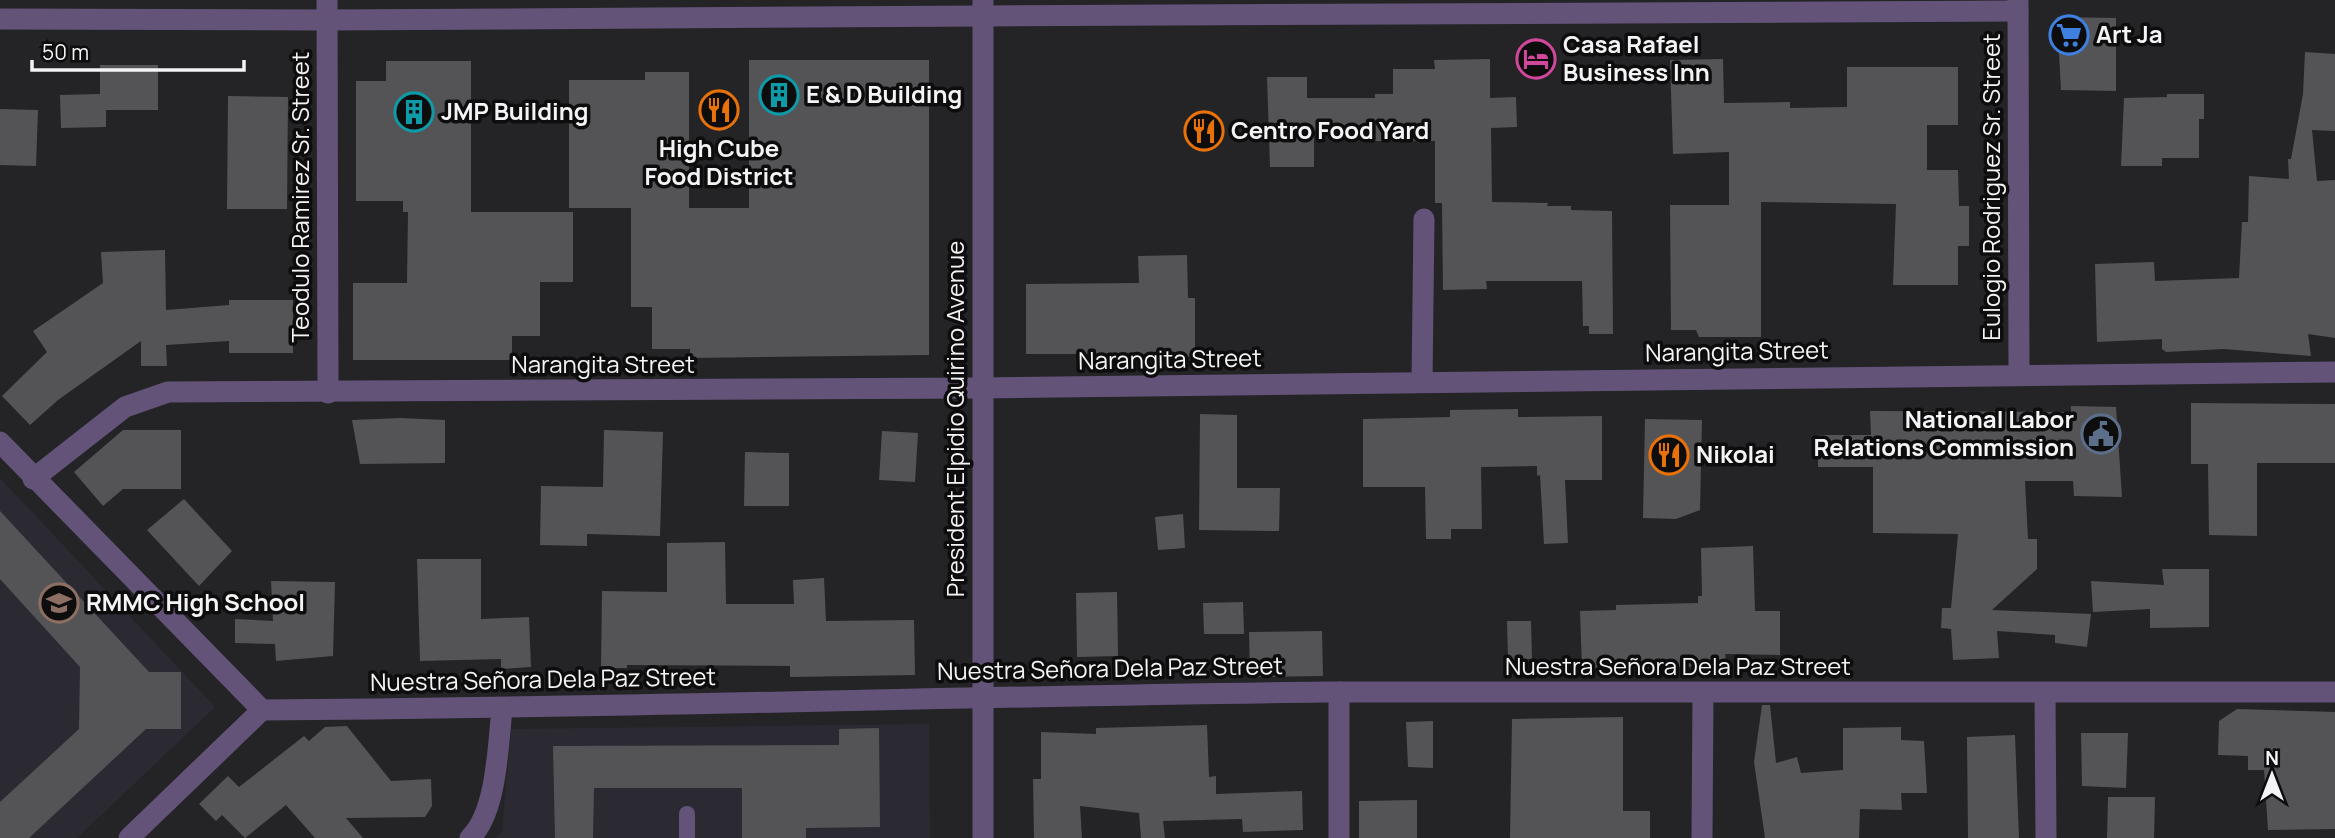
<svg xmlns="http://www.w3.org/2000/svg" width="2335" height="838" viewBox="0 0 2335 838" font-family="Manrope,sans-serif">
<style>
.built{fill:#2b2a33}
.building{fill:#545457}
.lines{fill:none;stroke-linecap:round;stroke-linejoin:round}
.service{stroke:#645379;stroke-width:16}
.minor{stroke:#645379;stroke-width:21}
.tertiary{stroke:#645379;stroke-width:21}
.labels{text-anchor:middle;stroke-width:7;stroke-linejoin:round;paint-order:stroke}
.poi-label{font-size:24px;font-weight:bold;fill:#f4f4f6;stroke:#0d0d0e;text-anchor:start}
.street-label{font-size:24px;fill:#f4f4f6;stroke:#0d0d0e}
</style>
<rect width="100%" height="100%" fill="#242427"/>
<!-- built -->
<g class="built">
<polygon points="0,478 215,707 77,838 0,838"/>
<polygon points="929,724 930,838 495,838 502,832 511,729"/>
</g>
<!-- building -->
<g class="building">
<polygon points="2057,17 2116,18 2116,91 2061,90"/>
<polygon points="2305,52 2335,54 2335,131 2312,130 2317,181 2335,180 2335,338 2308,334 2311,356 2224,349 2166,352 2162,349 2162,339 2097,342 2095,264 2154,262 2155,281 2239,278 2242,222 2248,222 2249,176 2289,179 2288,159 2291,159 2303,94"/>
<polygon points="1490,59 1490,98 1516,97 1517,127 1491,128 1492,202 1548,203 1547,206 1571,206 1571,210 1612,211 1613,334 1589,334 1589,326 1583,326 1582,281 1486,281 1487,289 1443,290 1442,203 1435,203 1435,141 1375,141 1375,131 1314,131 1314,167 1270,167 1267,77 1307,77 1307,98 1375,98 1375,94 1393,94 1393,69 1435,69 1434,60"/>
<polygon points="1723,59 1724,103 1790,102 1790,108 1847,107 1847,67 1958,67 1958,125 1927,125 1927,170 1958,170 1959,206 1969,206 1969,246 1958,246 1958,285 1893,285 1896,204 1761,202 1761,337 1699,337 1696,330 1671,330 1670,205 1729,205 1729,152 1673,154 1670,60"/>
<polygon points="749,60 929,60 929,355 690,358 690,349 652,349 652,307 631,307 631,208 569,208 569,80 645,80 645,72 689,72 689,208 749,208"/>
<polygon points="386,61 471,61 471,212 573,212 573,282 540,282 540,336 512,336 512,360 353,360 353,283 407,283 408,212 403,212 403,201 356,201 356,81 386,81"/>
<polygon points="100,65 158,65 158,110 106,110 106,127 61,128 60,95 100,94"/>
<polygon points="2167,94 2204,94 2204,119 2199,119 2199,158 2162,158 2162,166 2121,166 2124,98 2167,97"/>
<polygon points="228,96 288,97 287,209 227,209"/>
<polygon points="0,109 38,110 36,166 0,165"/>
<polygon points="165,250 166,310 229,305 229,300 293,300 293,353 229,353 229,341 166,345 167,366 141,366 141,341 58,400 30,425 2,396 47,352 33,331 103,283 101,252"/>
<polygon points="1187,255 1188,298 1195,298 1195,357 1140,357 1140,354 1026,354 1026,284 1139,283 1138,256"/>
<polygon points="2191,403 2335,404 2335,463 2257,463 2257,536 2209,535 2208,464 2191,464"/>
<polygon points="2071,406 2116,407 2122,497 2074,496 2073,481 2025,481 2028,539 2037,539 2037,569 1992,610 2091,614 2087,647 2055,643 2055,635 1997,631 1999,658 1953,660 1951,629 1941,628 1942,608 1951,608 1958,534 1873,533 1873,467 1818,467 1818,435 1871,435 1870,411 2071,412"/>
<polygon points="1518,409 1518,417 1602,416 1602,480 1565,480 1568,543 1544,544 1540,475 1537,476 1537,466 1481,467 1482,529 1451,529 1451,539 1426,539 1425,487 1363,487 1363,419 1450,417 1450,410"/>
<polygon points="1200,414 1237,415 1237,488 1280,488 1279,531 1199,530"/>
<polygon points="401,418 445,420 445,463 360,464 352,420"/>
<polygon points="1645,419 1702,420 1700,510 1676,519 1643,518"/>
<polygon points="123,430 181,430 181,489 123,489 103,506 74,472"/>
<polygon points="604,430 663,432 660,536 587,534 587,546 540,545 541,486 603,487"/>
<polygon points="882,431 918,433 915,482 879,480"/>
<polygon points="745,452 789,453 789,506 744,506"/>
<polygon points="184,499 232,551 199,586 147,530"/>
<polygon points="0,511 149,672 181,672 181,729 146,729 29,838 0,838 0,802 79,729 80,667 0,579"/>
<polygon points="1183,514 1185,548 1158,550 1155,517"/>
<polygon points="725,542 726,604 794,604 793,580 824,578 826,621 914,620 915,675 790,677 790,666 627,665 627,668 601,668 602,591 667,592 667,543"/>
<polygon points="1753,546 1755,611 1780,611 1780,655 1725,654 1727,666 1582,669 1580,611 1616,610 1616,605 1698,603 1698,596 1702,596 1701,548"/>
<polygon points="417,559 481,559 481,619 529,617 531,667 501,669 501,659 420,661"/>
<polygon points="2162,569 2209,569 2209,627 2150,628 2150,609 2093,612 2091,581 2164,585"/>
<polygon points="271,581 335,582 333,656 276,661 275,644 235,643 235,619 273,621"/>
<polygon points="1117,592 1118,656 1077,657 1076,593"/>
<polygon points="1243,602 1244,634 1204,634 1203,603"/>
<polygon points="1507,621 1531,621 1532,659 1508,660"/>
<polygon points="1322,631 1323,676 1250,677 1249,632"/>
<polygon points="1762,705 1770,705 1776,763 1797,757 1801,773 1843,770 1843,728 1901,727 1901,740 1924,741 1927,793 1901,793 1902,810 1860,809 1859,838 1765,838 1754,762"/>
<polygon points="2237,709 2335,712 2335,829 2268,830 2264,770 2248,770 2248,756 2218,755 2219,721"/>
<polygon points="1623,717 1623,811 1650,811 1650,838 1510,838 1512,719"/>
<polygon points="1433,721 1433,768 1408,767 1406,722"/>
<polygon points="1207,725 1209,777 1216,776 1216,794 1302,791 1303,830 1243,832 1242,819 1163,821 1165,838 1141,838 1139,813 1080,806 1082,838 1034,838 1033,779 1041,779 1041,732 1096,734 1096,728"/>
<polygon points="347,726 391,781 431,779 432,806 425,817 346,818 363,838 315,838 286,805 245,838 222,815 216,821 199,804 228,776 239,787 304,736 309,741 325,727"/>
<polygon points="879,728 880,827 806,828 806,838 742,838 742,788 594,788 593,838 555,838 553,746 839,745 839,729"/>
<polygon points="2081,733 2128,733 2126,788 2082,786"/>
<polygon points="2015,735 2019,838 1968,838 1967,737"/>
<polygon points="2108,797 2155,797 2154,838 2107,838"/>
<polygon points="1417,800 1417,838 1359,838 1359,801"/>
</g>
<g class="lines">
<!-- service -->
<polyline class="service" points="687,838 687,814"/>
<!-- minor -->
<g class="minor">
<polyline points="327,0 328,393"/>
<polyline points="2018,0 2019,375"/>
<polyline points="983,16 2018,11"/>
<polyline points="1422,382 1424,219"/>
<path d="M 0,442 L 262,710 C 617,708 970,696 1325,692 C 1661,689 1998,694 2335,692"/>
<polyline points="33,479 125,407 168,392 983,388 2335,372"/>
<polyline points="2045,694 2046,838"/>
<polyline points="129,838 262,710"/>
<path d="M 470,838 C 497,812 498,745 502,709"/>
<polyline points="1339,838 1339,692"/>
<polyline points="1702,838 1703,693"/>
</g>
<!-- tertiary -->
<g class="tertiary">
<polyline points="983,0 983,838"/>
<polyline points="0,19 327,20 983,16"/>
</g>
</g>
<!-- icons -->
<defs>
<g id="supermarket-ring" transform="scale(2.0125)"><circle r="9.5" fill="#0d0d0e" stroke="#3f7fe0" stroke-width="1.5"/><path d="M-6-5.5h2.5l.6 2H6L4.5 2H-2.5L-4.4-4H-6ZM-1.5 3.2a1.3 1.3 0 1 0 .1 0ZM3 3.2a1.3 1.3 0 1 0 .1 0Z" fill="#3f7fe0"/></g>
<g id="hotel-ring" transform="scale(2.0125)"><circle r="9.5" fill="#0d0d0e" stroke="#d1479c" stroke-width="1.5"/><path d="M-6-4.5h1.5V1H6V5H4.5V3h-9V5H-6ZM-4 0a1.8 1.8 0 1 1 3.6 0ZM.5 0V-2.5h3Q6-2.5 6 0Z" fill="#d1479c"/></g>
<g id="building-ring" transform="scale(2.0125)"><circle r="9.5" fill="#0d0d0e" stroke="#0f9aa8" stroke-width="1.5"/><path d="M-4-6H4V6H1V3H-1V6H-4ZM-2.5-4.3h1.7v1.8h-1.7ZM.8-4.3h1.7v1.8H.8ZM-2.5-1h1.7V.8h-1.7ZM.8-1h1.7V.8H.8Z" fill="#0f9aa8"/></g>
<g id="restaurant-ring" transform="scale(2.0125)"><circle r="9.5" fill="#0d0d0e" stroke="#e8710a" stroke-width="1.5"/><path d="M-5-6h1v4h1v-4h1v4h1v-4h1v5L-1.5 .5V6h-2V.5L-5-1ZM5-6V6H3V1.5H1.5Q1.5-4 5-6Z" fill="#e8710a"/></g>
<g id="civic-ring" transform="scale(2.0125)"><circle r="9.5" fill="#0d0d0e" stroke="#5c6f8a" stroke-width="1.5"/><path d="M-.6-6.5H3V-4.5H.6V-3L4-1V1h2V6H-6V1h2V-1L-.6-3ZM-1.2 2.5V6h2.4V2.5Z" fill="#5c6f8a"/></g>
<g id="school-ring" transform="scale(2.0125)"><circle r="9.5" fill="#0d0d0e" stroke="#8d6e63" stroke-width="1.5"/><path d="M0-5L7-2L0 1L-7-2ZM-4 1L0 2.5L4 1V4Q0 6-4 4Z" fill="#8d6e63"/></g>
</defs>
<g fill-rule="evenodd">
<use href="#supermarket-ring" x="2069" y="35"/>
<use href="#hotel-ring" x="1536" y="59"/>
<use href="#building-ring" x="779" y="95"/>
<use href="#restaurant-ring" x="719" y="110"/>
<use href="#building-ring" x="414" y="112"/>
<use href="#restaurant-ring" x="1204" y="131"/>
<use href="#civic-ring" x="2101" y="434"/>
<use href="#restaurant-ring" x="1669" y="455"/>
<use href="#school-ring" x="59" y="603"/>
</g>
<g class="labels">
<!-- poi labels -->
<g class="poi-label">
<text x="2096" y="43">Art Ja</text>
<text x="1563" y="53">Casa Rafael<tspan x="1563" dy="28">Business Inn</tspan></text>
<text x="806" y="103">E &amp; D Building</text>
<text x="441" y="120">JMP Building</text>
<text x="1231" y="139">Centro Food Yard</text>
<text x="719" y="157" text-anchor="middle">High Cube<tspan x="719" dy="28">Food District</tspan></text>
<text x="2074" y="428" text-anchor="end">National Labor<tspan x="2074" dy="28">Relations Commission</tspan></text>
<text x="1696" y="463">Nikolai</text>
<text x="86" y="611">RMMC High School</text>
</g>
<!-- street labels -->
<g class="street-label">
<text transform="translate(1992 187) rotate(-90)" y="8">Eulogio Rodriguez Sr. Street</text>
<text transform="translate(301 197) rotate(-90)" y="8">Teodulo Ramirez Sr. Street</text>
<text transform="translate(1737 352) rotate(-1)" y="8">Narangita Street</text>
<text transform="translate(1170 360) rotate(-1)" y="8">Narangita Street</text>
<text x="603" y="373">Narangita Street</text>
<text transform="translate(956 419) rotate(-90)" y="8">President Elpidio Quirino Avenue</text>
<text x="1678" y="675">Nuestra Señora Dela Paz Street</text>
<text transform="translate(1110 669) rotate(-1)" y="8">Nuestra Señora Dela Paz Street</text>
<text transform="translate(543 680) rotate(-1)" y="8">Nuestra Señora Dela Paz Street</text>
</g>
</g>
<!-- north arrow -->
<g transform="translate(2272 775)" stroke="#0d0d0e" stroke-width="5" paint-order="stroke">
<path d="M0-5L12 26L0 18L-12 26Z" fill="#f4f4f6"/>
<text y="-10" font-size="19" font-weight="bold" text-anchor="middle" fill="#f4f4f6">N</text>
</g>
<!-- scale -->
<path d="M32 60v10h212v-10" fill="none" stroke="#f4f4f6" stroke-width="3.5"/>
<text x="42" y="60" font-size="21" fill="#f4f4f6" stroke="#0d0d0e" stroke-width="5" paint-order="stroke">50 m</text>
</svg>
